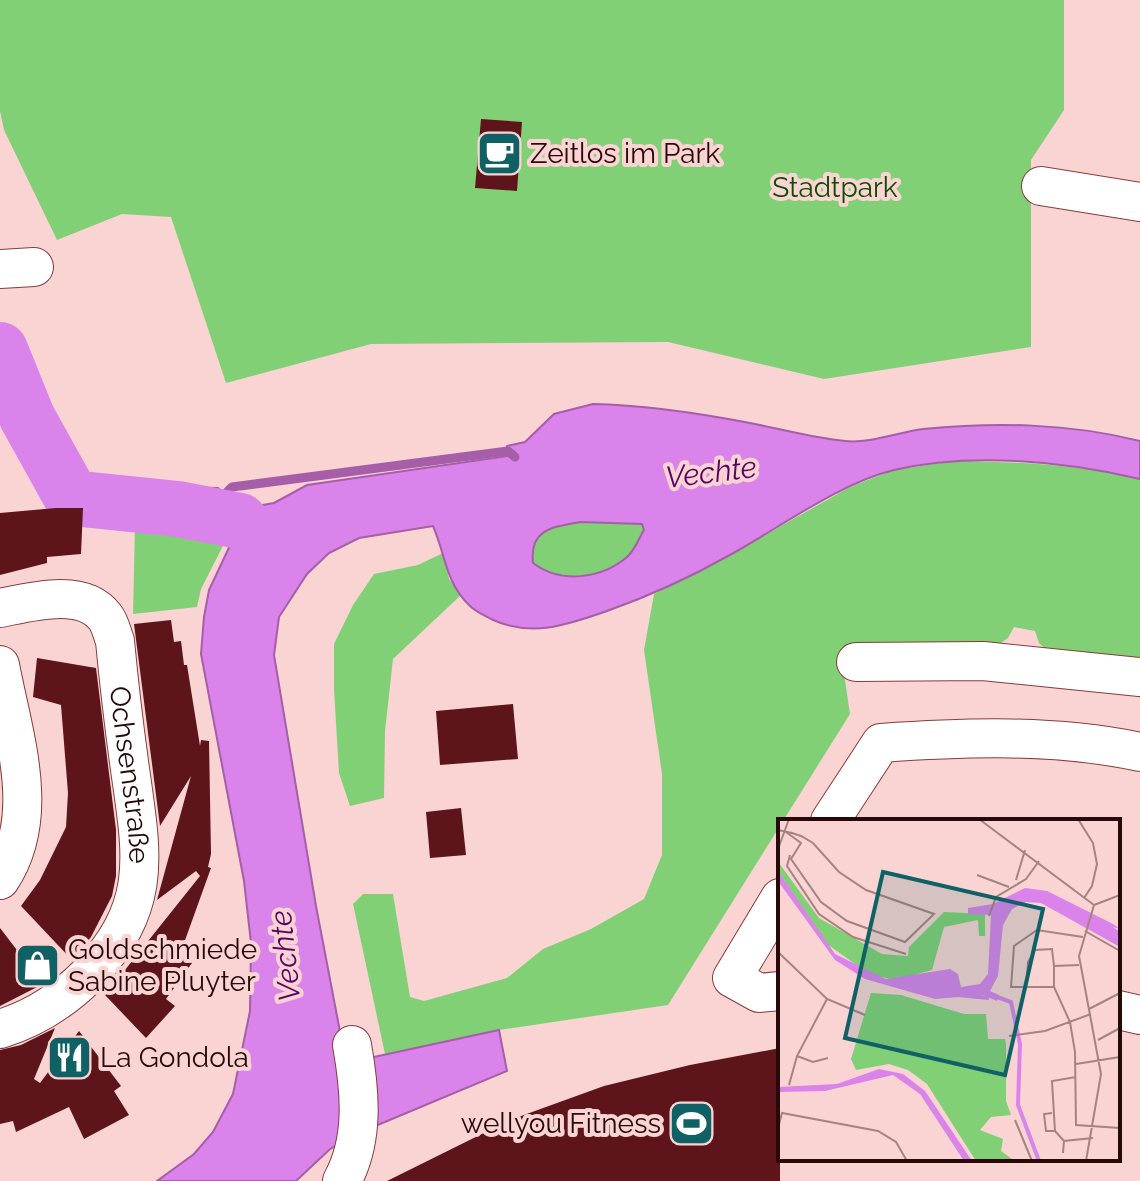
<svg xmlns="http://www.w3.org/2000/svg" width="1140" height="1181" font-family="Raleway,sans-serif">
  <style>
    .green { fill: #82d076 }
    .water { fill: #da83ea; stroke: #a55ea7; stroke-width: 2; fill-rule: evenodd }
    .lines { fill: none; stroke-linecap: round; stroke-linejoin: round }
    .stream { stroke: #a55ea7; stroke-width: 9 }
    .river { stroke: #da83ea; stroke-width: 56 }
    .building { fill: #5d141a }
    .minor-casing { stroke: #873b3c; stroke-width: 40 }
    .minor { stroke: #fff; stroke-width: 38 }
    .labels { text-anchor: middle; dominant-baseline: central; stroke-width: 8; stroke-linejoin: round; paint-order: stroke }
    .poi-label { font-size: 28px; fill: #28090a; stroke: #f9d4d2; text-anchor: start }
    .park-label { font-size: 28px; fill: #0d4d02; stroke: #f9d4d2 }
    .street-label { font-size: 28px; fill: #28090a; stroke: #f9d4d2 }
    .water-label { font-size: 30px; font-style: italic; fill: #5a0267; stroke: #f9d4d2 }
    .inset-river { fill: none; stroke: #da83ea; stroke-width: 4 }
    .inset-road { fill: none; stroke: #a58382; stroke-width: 2 }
    .view { fill: #106166; fill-opacity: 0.15; stroke: #106166; stroke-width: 4 }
    .inset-edge { fill: none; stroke: #28090a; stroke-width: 4 }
  </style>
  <rect width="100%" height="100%" fill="#f9d4d2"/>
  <path class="green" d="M 0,0 L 1064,0 L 1064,110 L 1031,160 L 1031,347 L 824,379 L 668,342 L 371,344 L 226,383 L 171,217 L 122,214 L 57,240 L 4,130 L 0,111 Z
    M 956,461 C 1018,462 1079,464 1140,479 L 1140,664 L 1050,653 L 1039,643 L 1035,631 L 1014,627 L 1008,638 L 995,647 L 841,653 L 850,714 L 783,821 L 780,821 L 780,826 L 668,1005 L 499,1030 L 385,1054 L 353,904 L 363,894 L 393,894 L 410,997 L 424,1001 L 507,978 L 543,949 L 591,929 L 644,899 L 662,855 L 662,774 L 644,650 L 654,594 L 726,557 L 850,487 L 893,470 Z
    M 580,522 L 643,524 L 644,529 C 639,538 635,550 627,557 C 601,579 560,584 533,563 C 529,529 553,527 580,522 Z
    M 135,524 L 228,536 L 201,589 L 197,607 L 133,614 Z
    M 445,552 L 449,579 L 461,595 L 393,659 L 385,731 L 384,798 L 350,806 L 339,773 L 334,689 L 334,644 L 353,605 L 374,574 L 418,565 Z"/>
  <path class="water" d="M 593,404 C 646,405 698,413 750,423 C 781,429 813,438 845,441 C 870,444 898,432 923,429 C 997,422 1068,423 1140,441 L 1140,479 C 1065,461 970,452 894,470 C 839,483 778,529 728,556 C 689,578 649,596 607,611 C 567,625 531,638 491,619 C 484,615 476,612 470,606 C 445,582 446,556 433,526 L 359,538 L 329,553 L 307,574 L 279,617 L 274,655 L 316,906 L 346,1063 L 499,1030 L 507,1071 L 349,1137 L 329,1150 L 296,1181 L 157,1181 L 194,1154 L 213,1132 L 233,1094 L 250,1011 L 251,943 L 244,881 L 201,654 L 204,617 L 209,590 L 234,537 L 162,529 L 169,487 L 218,488 L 231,501 L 246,508 L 274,503 L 307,485 L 508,456 L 507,446 L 525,442 L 554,414 ZM 580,522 L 642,524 L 644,530 C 639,538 635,550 627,557 C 601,579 561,584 533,563 C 529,529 553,527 580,522 Z"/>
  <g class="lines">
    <path class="stream" d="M 217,502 L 232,487 L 508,451 L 515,457"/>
    <path class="river" d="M 0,350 L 27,417 L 72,498 L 178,509 L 240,521"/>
  </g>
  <path class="building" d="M 481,119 L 522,122 L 517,191 L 475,188 Z
    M 56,508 L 83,508 L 81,554 L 47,557 L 47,563 L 0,575 L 0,513 Z
    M 171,620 L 174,642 L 181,641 L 184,665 L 187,665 L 200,746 L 201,740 L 209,741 L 211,854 L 208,867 L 211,868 L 179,957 L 192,963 L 166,999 L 175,1006 L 146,1038 L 105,995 L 200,876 L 196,871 L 157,900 L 191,776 L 160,826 L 134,624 Z
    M 37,658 L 96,668 L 116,830 L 116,876 L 112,896 L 91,937 L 72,960 L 21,906 L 40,880 L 66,827 L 68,793 L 61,705 L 33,697 Z
    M 513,704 L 518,759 L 440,765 L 436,711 Z
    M 461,808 L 466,855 L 430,858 L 426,812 Z
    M 0,928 L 43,984 L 0,1006 Z
    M 55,1028 L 34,1079 L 40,1083 L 79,1031 L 121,1086 L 114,1091 L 129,1115 L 84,1139 L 69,1107 L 16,1132 L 13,1121 L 0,1124 L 0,1050 L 21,1045 Z
    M 780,1048 L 780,1181 L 387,1181 L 510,1120 L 604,1086 L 690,1065 Z"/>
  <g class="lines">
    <defs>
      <g id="minor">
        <path d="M 1041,186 L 1140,202"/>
        <path d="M 0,269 L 34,267"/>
        <path id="s1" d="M 0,608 C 30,602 83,587 105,617 C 110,623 112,633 115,641 C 119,684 124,726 130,769 C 142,855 154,906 88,975 C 64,999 33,1019 0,1029"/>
        <path d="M 856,662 L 983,661 L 1140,677"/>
        <path d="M 0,665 C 13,735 43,816 0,880"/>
        <path d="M 830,821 L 881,743 C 967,737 1056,734 1140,752"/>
        <path d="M 780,898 L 732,978 L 759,993 L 780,991"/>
        <path d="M 1118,1010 L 1140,1015"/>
        <path d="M 342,1181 C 365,1139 360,1090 352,1045"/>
      </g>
    </defs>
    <use href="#minor" class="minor-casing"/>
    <use href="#minor" class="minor"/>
  </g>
  <defs>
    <symbol id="cafe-square" viewBox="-11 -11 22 22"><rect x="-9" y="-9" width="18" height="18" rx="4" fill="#106166" stroke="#f9d4d2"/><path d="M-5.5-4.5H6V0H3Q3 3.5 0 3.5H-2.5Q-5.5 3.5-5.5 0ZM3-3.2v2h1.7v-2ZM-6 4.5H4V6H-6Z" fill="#fff"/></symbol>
    <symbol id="shop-square" viewBox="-11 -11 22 22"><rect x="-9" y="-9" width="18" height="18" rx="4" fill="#106166" stroke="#f9d4d2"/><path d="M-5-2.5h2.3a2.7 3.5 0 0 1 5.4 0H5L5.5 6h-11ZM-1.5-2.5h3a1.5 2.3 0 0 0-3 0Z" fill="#fff"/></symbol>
    <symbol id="restaurant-square" viewBox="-11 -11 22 22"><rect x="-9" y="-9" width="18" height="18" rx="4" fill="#106166" stroke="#f9d4d2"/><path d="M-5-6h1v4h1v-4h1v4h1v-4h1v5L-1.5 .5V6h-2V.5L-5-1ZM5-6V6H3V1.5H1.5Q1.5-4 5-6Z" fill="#fff"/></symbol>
    <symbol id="stadium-square" viewBox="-11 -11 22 22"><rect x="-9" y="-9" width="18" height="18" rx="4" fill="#106166" stroke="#f9d4d2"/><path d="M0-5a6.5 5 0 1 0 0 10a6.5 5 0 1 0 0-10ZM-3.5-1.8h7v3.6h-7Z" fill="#fff"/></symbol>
  </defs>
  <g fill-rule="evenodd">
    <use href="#cafe-square" x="474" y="128" width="51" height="51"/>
    <use href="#shop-square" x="12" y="940" width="51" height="51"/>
    <use href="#restaurant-square" x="44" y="1032" width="51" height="51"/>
    <use href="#stadium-square" x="666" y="1098" width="51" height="51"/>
  </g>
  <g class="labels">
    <g class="poi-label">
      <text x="530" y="153">Zeitlos im Park</text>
      <text x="68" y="949">Goldschmiede<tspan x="68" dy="32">Sabine Pluyter</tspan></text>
      <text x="100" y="1057">La Gondola</text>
      <text x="661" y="1123" text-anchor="end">wellyou Fitness</text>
    </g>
    <g class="park-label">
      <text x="835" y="187">Stadtpark</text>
    </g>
    <g class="street-label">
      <text stroke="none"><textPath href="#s1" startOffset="272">Ochsenstraße</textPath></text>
    </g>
    <g class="water-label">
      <text transform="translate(711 472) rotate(-7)">Vechte</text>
      <text transform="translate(285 956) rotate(-96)">Vechte</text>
    </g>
  </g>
  <g transform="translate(778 819)">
    <rect width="342" height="342" fill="#f9d4d2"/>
    <path d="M 1,44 L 41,99 L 104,135 L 130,137 L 131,128 L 166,93 L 207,95 L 207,117 L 201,117 L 200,101 L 166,108 L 154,151 L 117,161 L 91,155 L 49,125 L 0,52 ZM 93,174 L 123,176 L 186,195 L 208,195 L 210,220 L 227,220 L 228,225 L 228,282 L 233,296 L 213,298 L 202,311 L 225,320 L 223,332 L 237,342 L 198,342 L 149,265 L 130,251 L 111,245 L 78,251 L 73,240 Z" fill="#82d076"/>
    <path d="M 0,52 L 57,135 L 108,160 L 172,150 L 180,155 L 183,168 L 202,165 L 210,155 L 213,96 L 190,95 L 190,89 L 215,85 L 247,69 L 269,72 L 335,105 L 342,110 L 335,108 L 342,113 L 342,128 L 263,84 L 248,83 L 234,90 L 225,106 L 220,157 L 212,172 L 221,176 L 219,182 L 205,176 L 157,180 L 87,160 L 57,141 L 0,62 ZM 101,250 L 125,255 L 147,272 L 194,342 L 186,342 L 142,275 L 115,256 L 47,272 L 0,273 L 0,268 L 59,265 Z" fill="#da83ea"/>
    <path class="inset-river" d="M 170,175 L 211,179M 211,175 L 233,183 L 242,225 L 240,286 L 261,342"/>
    <path class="inset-road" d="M 201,0 L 316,86M 300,0 L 315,24 L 319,45 L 314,67 L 306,79M 0,11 L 14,14 L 23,17 L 35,24 L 61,53 L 88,71 L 156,95 L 127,123 L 69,102 L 43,83 L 13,40 L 23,24 L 8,13M 0,30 L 11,0M 12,36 L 9,47 L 41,95 L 75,118 L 128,135M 199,56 L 231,68M 238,61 L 247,31M 316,86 L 342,76M 211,97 L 218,78 L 248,60 L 261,42M 307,112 L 342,132M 0,133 L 49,180 L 87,196M 301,146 L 276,147 L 276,168 L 292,203 L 297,233 L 298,306 L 342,309M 276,168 L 233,168 L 236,127 L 259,111 L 305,118M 248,170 L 250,143 L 257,131 L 274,130 L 276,147M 311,190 L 342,174M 231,217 L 267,212 L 313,195M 320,221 L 342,209M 19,237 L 35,243 L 50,239M 298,245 L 342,238M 11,266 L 19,237 L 49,180M 274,294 L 266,295 L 268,312 L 276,312M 237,301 L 254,342M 0,309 L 4,294 L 100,312 L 118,323 L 129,342M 286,322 L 277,312 L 274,262 L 298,258M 285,334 L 286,322 L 315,319M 308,342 L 323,255 L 301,137 L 316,86"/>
    <path class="view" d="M 105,53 L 265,90 L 227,256 L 67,219 Z"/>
    <rect width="342" height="342" class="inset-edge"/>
  </g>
</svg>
